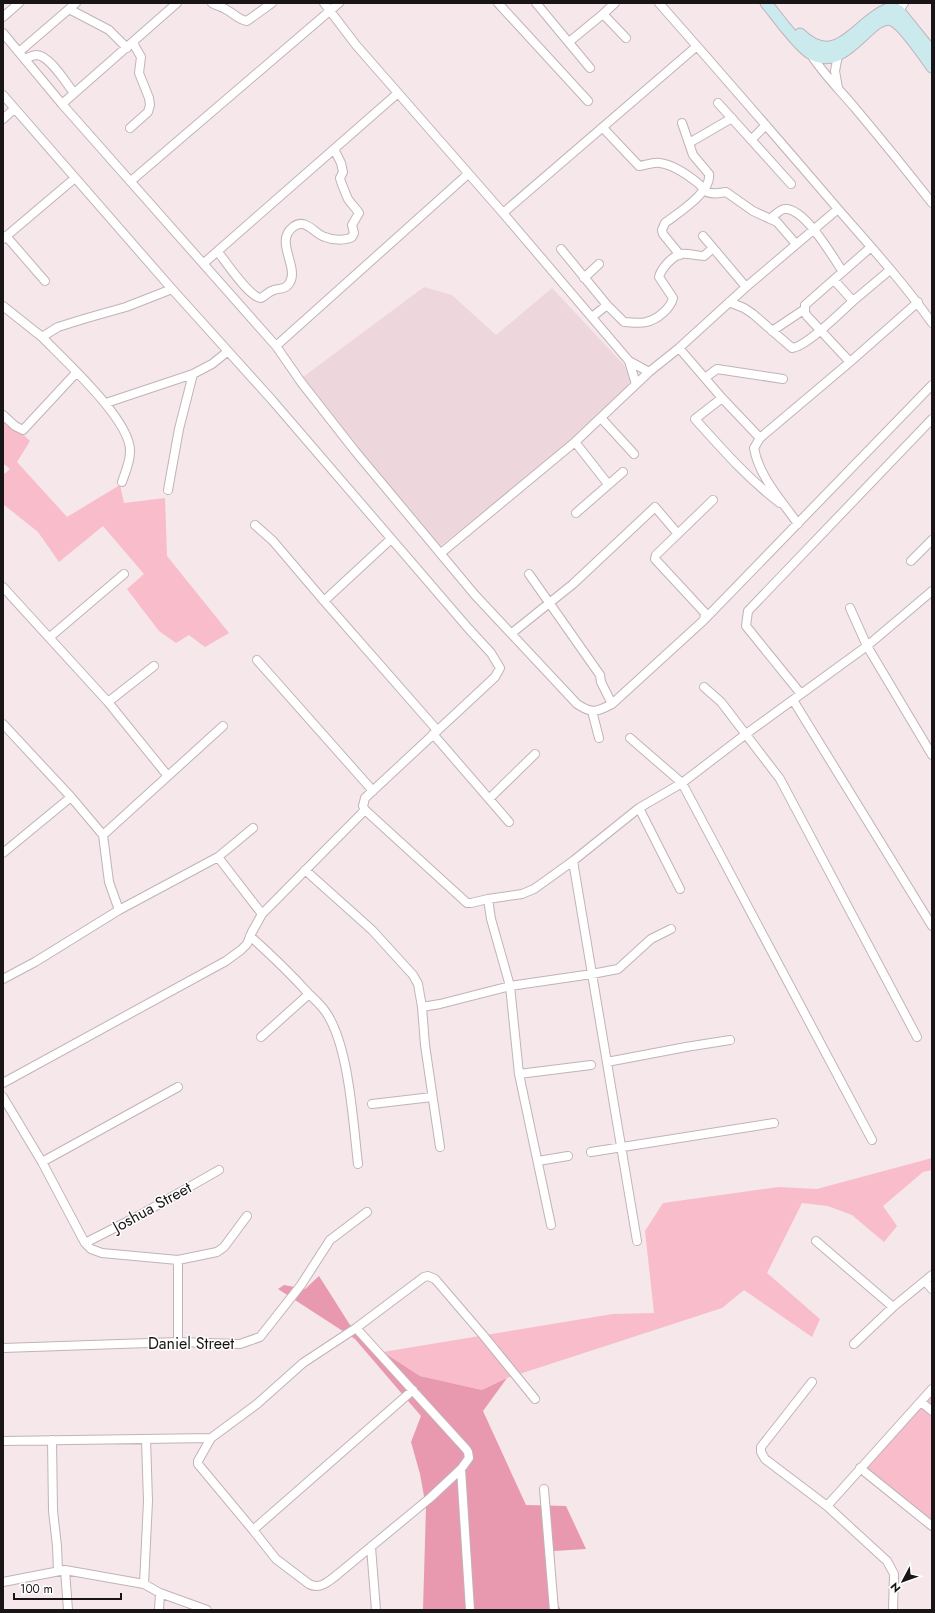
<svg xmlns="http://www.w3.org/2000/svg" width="935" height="1613" font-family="Jost,sans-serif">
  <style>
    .built { fill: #eed7dc }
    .green { fill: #f8bccb }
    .forest { fill: #e899af }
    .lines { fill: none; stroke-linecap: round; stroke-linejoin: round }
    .street-casing { stroke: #c1b3b7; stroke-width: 10 }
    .secondary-casing { stroke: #c1b3b7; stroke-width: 13 }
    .street { stroke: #fff; stroke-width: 8 }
    .secondary { stroke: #cbeaee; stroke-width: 11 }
    .labels { text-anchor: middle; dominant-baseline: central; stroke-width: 3; stroke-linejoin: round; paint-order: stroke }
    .street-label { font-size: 16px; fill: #191415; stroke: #fff }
  </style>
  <rect width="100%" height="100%" fill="#f5e7ea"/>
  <path class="built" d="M 424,287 L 452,295 L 496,335 L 552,288 L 626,367 L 630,381 L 622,394 L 532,474 L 439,547 L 428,542 L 343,444 L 295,383 Z"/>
  <path class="green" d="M 3,418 L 6,418 L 30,441 L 17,462 L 67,517 L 120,485 L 124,503 L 165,498 L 167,556 L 229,633 L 205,647 L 189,635 L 176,643 L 159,631 L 127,589 L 144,574 L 103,526 L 59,562 L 38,532 L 3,504 L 3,475 L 10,469 L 3,463 Z
    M 932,1158 L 932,1170 L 923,1172 L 883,1206 L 897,1226 L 884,1242 L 852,1215 L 828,1206 L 802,1203 L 767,1273 L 820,1319 L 812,1337 L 744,1290 L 722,1308 L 507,1378 L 482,1390 L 420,1376 L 383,1352 L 613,1314 L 654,1313 L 645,1231 L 663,1203 L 779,1187 L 817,1189 Z
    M 932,1389 L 932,1525 L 859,1470 Z"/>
  <path class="forest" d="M 319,1276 L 350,1325 L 383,1352 L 420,1376 L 482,1390 L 507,1378 L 483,1411 L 526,1505 L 566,1506 L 586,1549 L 554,1551 L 556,1602 L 561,1610 L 423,1610 L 426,1507 L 420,1474 L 411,1442 L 421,1416 L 355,1339 L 278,1289 L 284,1285 L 305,1289 Z"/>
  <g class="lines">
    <defs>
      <path id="street" d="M 212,3 C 217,6 223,7 227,10 C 234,14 239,20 247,21 L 272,3
        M 324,3 L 356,45 L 503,213 L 629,361 L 636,384
        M 498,3 L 588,101
        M 536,3 L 590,68
        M 615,3 L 603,14 L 626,38
        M 659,3 C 719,71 779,140 838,209 C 870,246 904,283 932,323
        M 69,9 L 109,30 L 127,48
        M 896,15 L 904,3
        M 3,17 L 19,3
        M 3,33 L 62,104 L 276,346 L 301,382 L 355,451 L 475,595 L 577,704 C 592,714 597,712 612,704 L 704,620 L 705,613 L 655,559 L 656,555 L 713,500
        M 569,42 L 603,14
        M 19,52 L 76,3
        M 810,53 C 823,74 839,89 855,108 C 881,139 907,171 932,203
        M 25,59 C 29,57 32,55 37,55 C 50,56 66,83 74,93
        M 838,88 L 835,71 L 838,55
        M 3,95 L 172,289 L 272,400 L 468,628 L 491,653 L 500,668 L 495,677 L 365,798 L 363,806 L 365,810 L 262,914 L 252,932 L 247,944 L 241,950 L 226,961 L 3,1083
        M 718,103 L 791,184
        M 62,104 L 177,3
        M 3,119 L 14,109
        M 130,128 L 148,112 L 150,105 L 149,98 L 139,73 L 141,57 L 133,43
        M 603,128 L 639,166 C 646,165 653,162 660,163 C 674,165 688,175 699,184 C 701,186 703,189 705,191 C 711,195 720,193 726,192 L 753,211 L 777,222 L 796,244
        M 751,140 L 766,125
        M 689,143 L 732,118
        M 131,181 L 339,3
        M 503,213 L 697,46
        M 770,219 C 774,216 780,209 785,209 C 805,208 832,256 843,272
        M 6,236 L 45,281
        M 703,236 L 746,287
        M 3,239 L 75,178
        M 561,249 L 607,305 L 624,322 C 631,322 640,324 646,322 C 657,320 671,308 673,298 L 659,277 C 661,269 672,256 681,254 C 688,253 697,256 704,256 L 713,248
        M 218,252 C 226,262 249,297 261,298 C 265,296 269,291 274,290 C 279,288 284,290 288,285 C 302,269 273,242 293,227 C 306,217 314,234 325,237 C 332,240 345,241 352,237 L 354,233 L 352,225 L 359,213 C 356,208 351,204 348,199 C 347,197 340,180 340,178 L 343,172 L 341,163 L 334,149
        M 680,255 L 663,234 L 662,230 L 665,223 C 678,213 712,192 709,174 L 693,155 L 682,123
        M 204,263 L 398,93
        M 584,278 L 599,264
        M 834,280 L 853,301 L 890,270
        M 729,302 L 744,308 L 753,314 L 792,348 C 806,347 841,312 853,301
        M 3,306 L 42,337 L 58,327 L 87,318 L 126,307 L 172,289
        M 592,317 L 607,305
        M 772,331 L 805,309
        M 42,337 C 64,360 132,421 130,452 C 130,462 125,473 122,482
        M 276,346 L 468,174
        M 679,348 L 722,398 L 760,438 L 754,448 C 759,477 782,501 798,524
        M 629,361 L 649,372
        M 850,362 L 807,316 L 805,312 L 805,305 L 871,247
        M 705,378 L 717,369 L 783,379
        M 722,398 L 695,419 C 722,449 748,479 780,503
        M 106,403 L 193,374 L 212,364 L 227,352
        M 3,415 L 15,426 L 23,430 L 76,373
        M 601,418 L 634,454
        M 760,438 L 850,362 L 918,302
        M 575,442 L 608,484
        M 168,490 L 179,429 L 193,374
        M 576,513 L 623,472
        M 255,525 L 273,541 L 324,601 L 437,730
        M 441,553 L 575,442 L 649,372 L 679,348 L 746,287 L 838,209
        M 911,561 L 932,540
        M 529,574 L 600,675 L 601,682 L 612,704
        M 3,587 L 108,702 L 167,775
        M 324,601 L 391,539
        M 850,608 L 867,646 L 932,755
        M 704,620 L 932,385
        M 512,633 L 573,584 L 654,508 L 655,507 L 678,534
        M 50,637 L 124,574
        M 257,660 L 373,791
        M 704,687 L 721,702 L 780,779 L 917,1037
        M 801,694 L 746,626 L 748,611 L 932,419
        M 793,700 L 932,926
        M 108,702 L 154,666
        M 592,711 L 599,738
        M 3,724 L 71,797 L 103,835 L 109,882 L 119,910
        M 433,734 L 509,822
        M 630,738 L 682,783 L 872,1140
        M 489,799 L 535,754
        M 639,808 L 680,889
        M 365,810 L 467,903 L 471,903 L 488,899 L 491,919 L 510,986 L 519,1074 L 551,1225
        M 103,835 L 223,726
        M 3,853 L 71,797
        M 218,857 L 262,914
        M 573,861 L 637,1241
        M 305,870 L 372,930 L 413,975 L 418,984 L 422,1007 L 440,1004 L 510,986 L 592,974 L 618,969 L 651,939 L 671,929
        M 488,899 L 522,894 L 534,889 L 573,861 L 639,808 L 682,783 L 746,734 L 867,646 L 932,591
        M 250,936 C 270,954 290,973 308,993 C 314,999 320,1004 325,1011 C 349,1044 353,1122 358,1164
        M 3,979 L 35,962 L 119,910 L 218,857 L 253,828
        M 422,1007 L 425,1045 L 440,1147
        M 261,1037 L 309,994
        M 607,1062 L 686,1047 L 730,1040
        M 519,1074 L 591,1065
        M 3,1097 L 42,1162 L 85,1243 L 91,1249 L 102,1253 L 178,1260
        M 372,1104 L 432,1097
        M 591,1152 L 774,1123
        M 538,1161 L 568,1156
        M 42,1162 L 178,1087
        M 816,1241 L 893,1307
        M 85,1243 L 140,1215 L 219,1170
        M 925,1281 L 932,1289
        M 178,1342 L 178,1260 L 217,1252 L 224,1247 L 247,1216
        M 854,1344 L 893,1307 L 932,1275
        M 3,1348 L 178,1342 L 240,1344 L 260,1337 L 301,1285 L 330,1240 L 367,1212
        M 812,1382 L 761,1447 L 761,1452 L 765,1459 L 827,1506 L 887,1561 L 894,1574 L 893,1610
        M 413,1390 L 253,1530 L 198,1464 L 198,1461 L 211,1438 L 257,1404 L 303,1363 L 356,1328 L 424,1277 L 428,1276 L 435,1279 L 483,1335 L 535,1399
        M 921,1402 L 932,1411
        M 52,1440 L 53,1511 L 57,1546 L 58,1570
        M 3,1441 L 211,1438
        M 860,1468 L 932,1526
        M 461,1469 L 470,1610
        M 544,1489 L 554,1610
        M 827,1506 L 932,1389
        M 253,1530 L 276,1559 L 309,1584 C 320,1590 329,1581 338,1574 L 430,1498 L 461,1469 L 469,1458 L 468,1452 L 466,1449 L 356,1328
        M 371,1547 L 376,1610
        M 65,1570 L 68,1610
        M 3,1582 L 65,1570 L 144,1584 L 160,1593 L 207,1610
        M 144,1584 L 148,1501 L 146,1439
        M 159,1610 L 160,1593"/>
      <path id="secondary" d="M 766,3 C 776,15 798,46 810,53 C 846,75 870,12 892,20 C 902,24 925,57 932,67
        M 800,34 C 838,71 856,20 891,8 L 899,11 L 932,52"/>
    </defs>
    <use href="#street" class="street-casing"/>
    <use href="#secondary" class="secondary-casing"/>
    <use href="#street" class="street"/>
    <use href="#secondary" class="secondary"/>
  </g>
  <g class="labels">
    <g class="street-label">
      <text transform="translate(152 1207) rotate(-29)">Joshua Street</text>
      <text x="191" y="1343">Daniel Street</text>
    </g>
  </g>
  <rect width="935" height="1613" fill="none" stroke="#191415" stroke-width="8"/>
  <g transform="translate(903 1581) rotate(229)" stroke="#ffffff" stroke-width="3" paint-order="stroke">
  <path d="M0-3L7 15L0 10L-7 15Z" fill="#191415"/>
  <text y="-6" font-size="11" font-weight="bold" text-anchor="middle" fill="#191415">N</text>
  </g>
  <path d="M14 1593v6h107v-6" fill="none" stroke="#191415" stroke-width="2"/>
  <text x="20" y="1593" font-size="12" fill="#191415" stroke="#ffffff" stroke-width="3" paint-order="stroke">100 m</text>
</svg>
